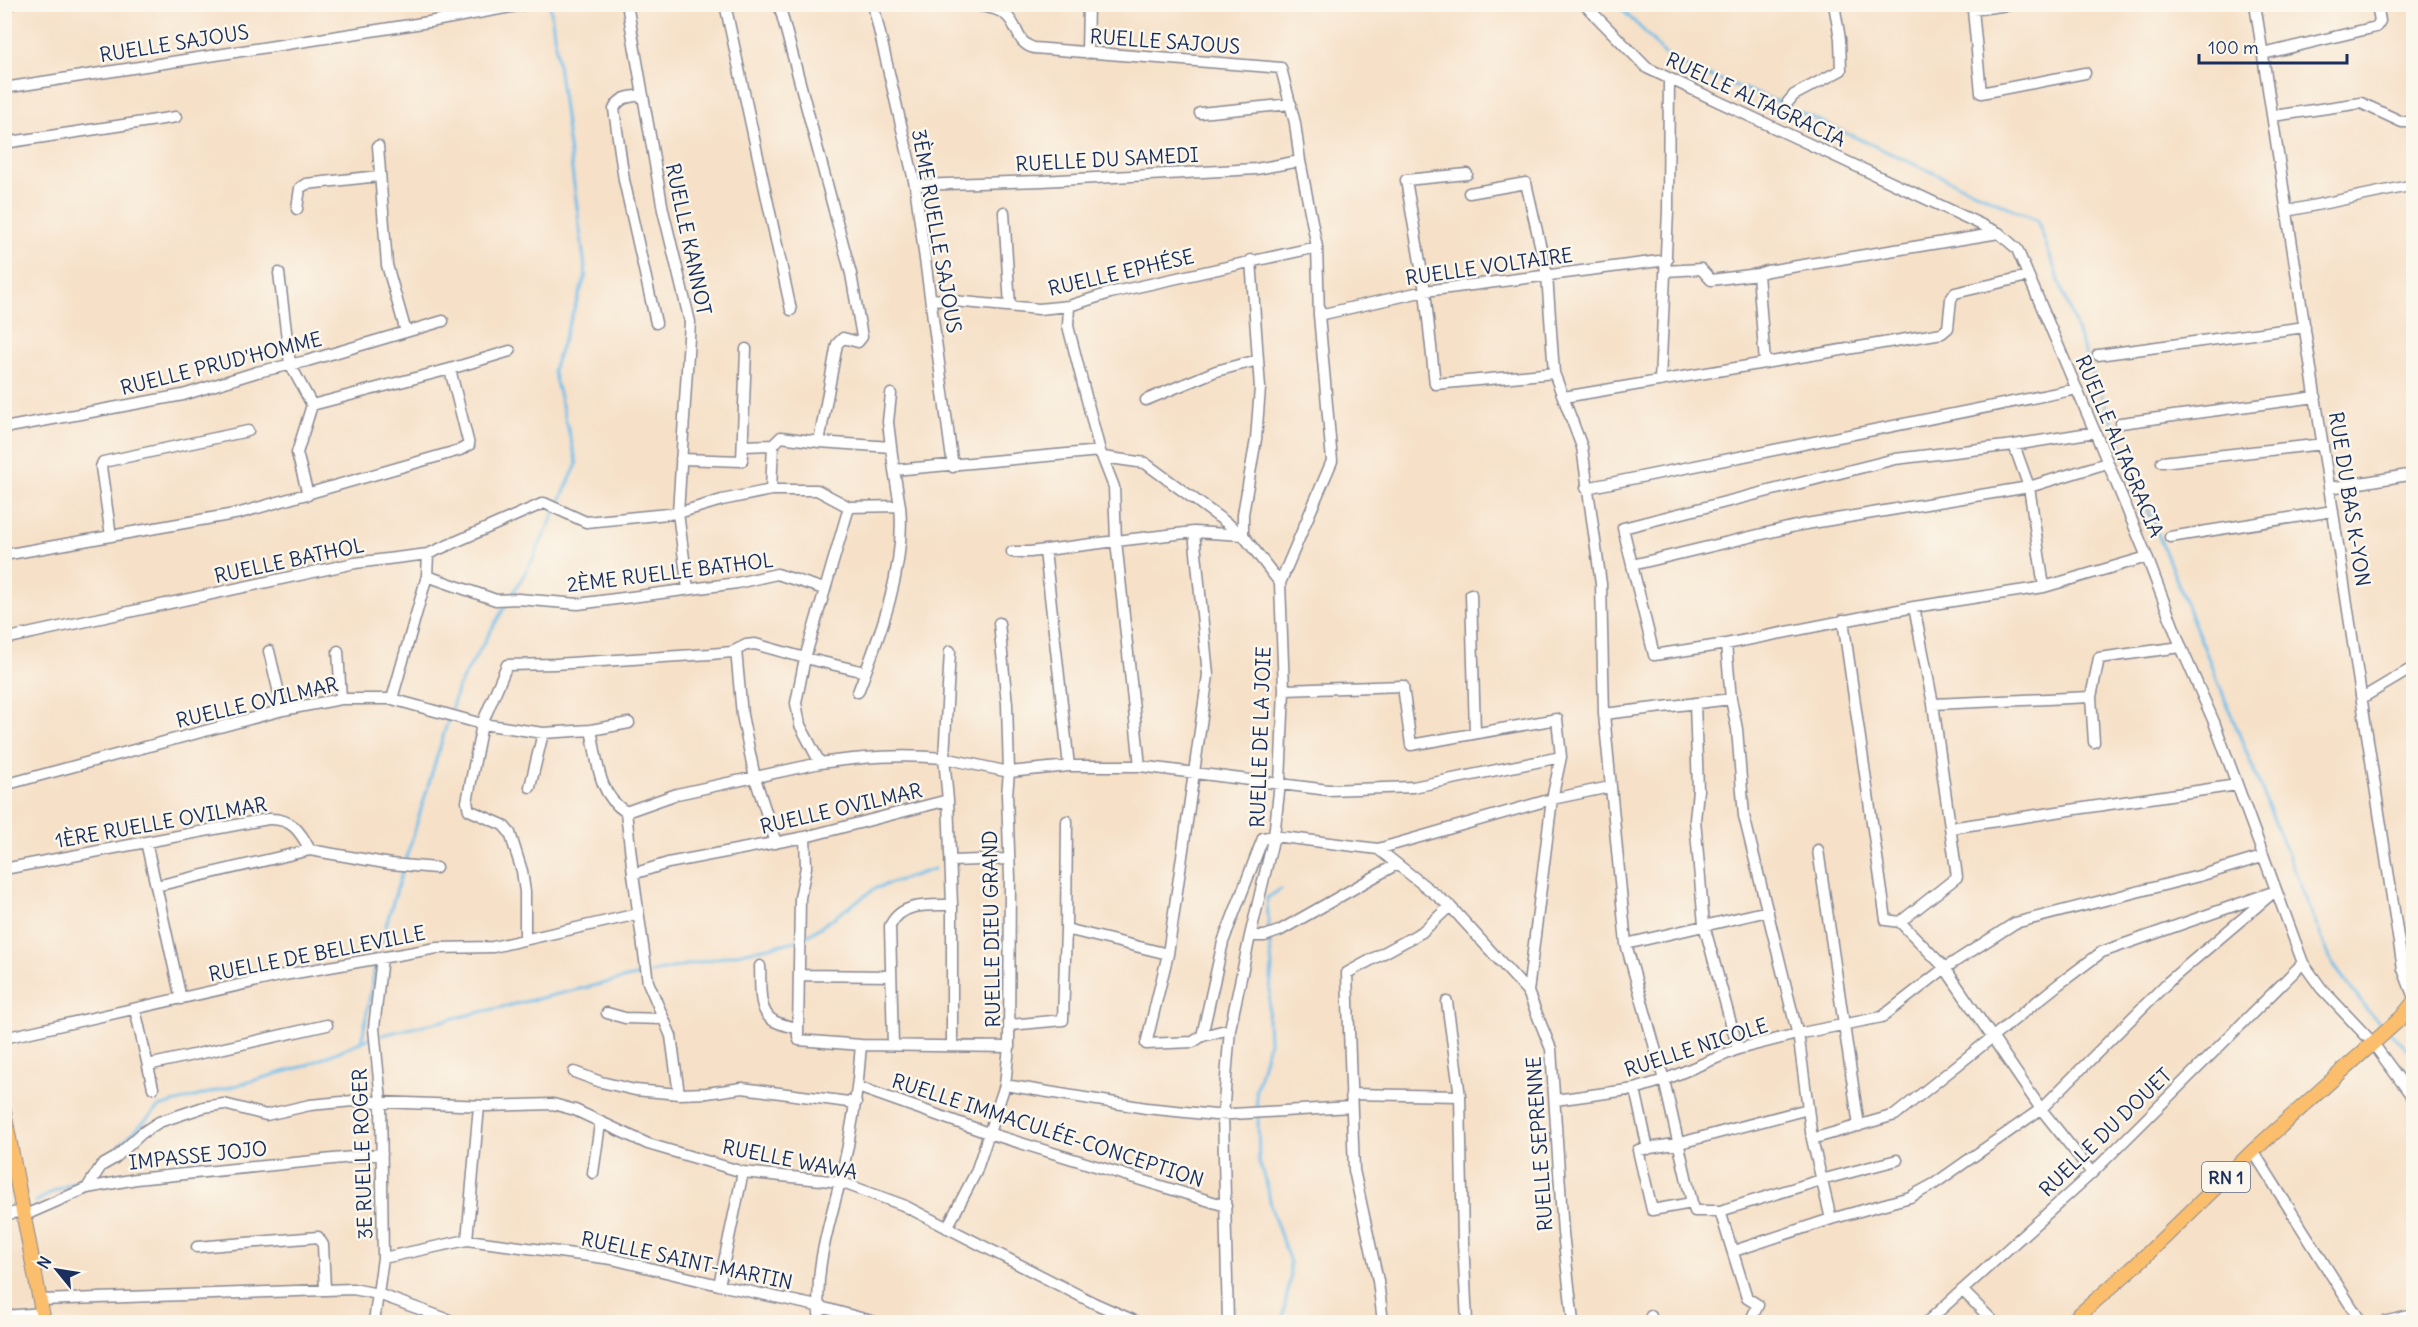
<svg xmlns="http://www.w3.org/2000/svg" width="2418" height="1327" font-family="Delius,sans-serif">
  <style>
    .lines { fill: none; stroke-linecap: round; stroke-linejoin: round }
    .stream { stroke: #6fbde9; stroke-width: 3 }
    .minor-casing { stroke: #888892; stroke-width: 13 }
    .major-casing { stroke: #888892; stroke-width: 16 }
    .minor { stroke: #fff; stroke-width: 10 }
    .major { stroke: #fabe6d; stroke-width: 14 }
    .labels { text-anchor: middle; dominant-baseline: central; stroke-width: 5; stroke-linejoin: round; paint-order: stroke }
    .shield { fill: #fbf7ec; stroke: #5e6b89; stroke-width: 1.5 }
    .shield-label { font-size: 18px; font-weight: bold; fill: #1b2f5e }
    .street-label { font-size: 20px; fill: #1b2f5e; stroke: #fbf7ec }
  </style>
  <rect width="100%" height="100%" fill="#fbf7ec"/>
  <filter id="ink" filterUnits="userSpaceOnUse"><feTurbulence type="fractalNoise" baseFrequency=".0167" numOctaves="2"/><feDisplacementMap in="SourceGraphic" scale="12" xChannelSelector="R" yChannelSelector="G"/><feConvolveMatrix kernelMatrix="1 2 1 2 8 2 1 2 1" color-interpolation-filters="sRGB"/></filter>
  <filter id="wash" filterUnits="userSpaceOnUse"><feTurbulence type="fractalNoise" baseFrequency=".008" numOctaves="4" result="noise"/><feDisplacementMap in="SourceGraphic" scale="24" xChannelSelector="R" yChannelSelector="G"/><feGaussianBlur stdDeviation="1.35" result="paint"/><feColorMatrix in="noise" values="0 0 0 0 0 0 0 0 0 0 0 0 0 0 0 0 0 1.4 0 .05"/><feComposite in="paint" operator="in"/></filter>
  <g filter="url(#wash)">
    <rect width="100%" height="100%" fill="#f6e0c7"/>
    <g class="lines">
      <path class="stream" d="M 1616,4 L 1644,31 L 1671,61 L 1778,102 L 2037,220 L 2091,369 L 2332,963 L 2367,1010 L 2384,1027
        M 511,597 L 533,559 L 577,464 L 553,370 L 586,275 L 550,4
        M 1269,931 L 1267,898 L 1281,889
        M 802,940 L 876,888 L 934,869
        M 377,955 L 458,687 L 507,603
        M 650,973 L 796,941
        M 2391,1033 L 2414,1056
        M 382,1035 L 644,974
        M 362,1040 L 376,962
        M 1257,1108 L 1256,1090 L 1269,1042 L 1268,1019 L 1272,966 L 1269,937
        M 1258,1115 L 1259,1162 L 1267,1186 L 1273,1214 L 1290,1262 L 1290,1278 L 1282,1322
        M 110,1155 L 159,1107 L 305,1066 L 370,1038
        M 36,1202 L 54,1191 L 88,1177"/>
    </g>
  </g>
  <g filter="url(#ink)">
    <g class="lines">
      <defs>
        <path id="minor" d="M 627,4 L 663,210 L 690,322 L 678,513 L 688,589
          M 725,4 L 791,310
          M 779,4 L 851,274 L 862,337 L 858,342 L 843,338 L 837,344 L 819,442 L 891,447 L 894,470
          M 873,4 L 915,185 L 953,467
          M 970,4 C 982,7 998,7 1007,16 C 1019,27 1016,43 1034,48 L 1281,68 L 1295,123 L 1300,161 L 1317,247 L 1319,315 L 1332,461 L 1280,583 L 1284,690 L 1280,783 L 1274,836 L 1250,936 L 1230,1029 L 1223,1115 L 1228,1322
          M 1584,4 L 1647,68 L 1999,233 L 2017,249 L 2095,432 L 2147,557 L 2181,647 L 2214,722 L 2303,963 L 2321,988 L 2372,1042 L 2414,1099
          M 2014,4 L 1973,10 L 1981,93 L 2085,73
          M 2255,4 L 2403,969 L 2414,998
          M 4,5 L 11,4
          M 1087,53 L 1088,4
          M 2263,54 L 2376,27 L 2380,21 L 2377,4
          M 4,88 L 429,22 L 527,4
          M 643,95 C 630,97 620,96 614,109 L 624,180 L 656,323
          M 1788,102 L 1794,95 L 1841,70 L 1840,39 L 1834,4
          M 1200,113 L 1291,104
          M 2273,116 L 2361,103 L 2402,122 L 2414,122
          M 4,143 L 176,117
          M 378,146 L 387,265 L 406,332
          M 1467,174 L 1406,180 L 1425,291 L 1435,384 L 1554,373 L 1582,447 L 1601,584 L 1604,714 L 1626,944 L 1664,1080 L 1692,1203
          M 915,185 L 1042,181 L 1256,169 L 1300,161
          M 1469,193 L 1526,183 L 1547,275 L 1554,373
          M 297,209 L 300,188 L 306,184 L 379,176
          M 2287,211 L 2414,185
          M 1004,212 L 1010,306
          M 1251,260 L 1260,388 L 1256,439 L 1243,514 L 1243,535 L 1280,583
          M 1665,271 L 1701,269 L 1711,280 L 1758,274
          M 279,273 L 290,364 L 312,405 L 450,369 L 510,351
          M 932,299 L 1039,309 L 1069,306 L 1110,293 L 1317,247
          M 1069,306 L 1068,326 L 1100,451 L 1114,487 L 1116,541 L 1194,532 L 1243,535
          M 1319,315 L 1425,291 L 1667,260
          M 2098,355 L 2305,327
          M 1765,363 L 1758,274 L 1767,271 L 1999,233
          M 1660,381 L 1668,211 L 1669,79
          M 1564,397 L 1942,333 L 1948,328 L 1951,299 L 1955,293 L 2028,276
          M 1146,400 L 1216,371 L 1258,360
          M 2121,423 L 2316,397
          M 4,428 L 183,395 L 257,372 L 307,361 L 443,321
          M 2095,432 L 2014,445 L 1895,459 L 1623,528 L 1654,655 L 1726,644 L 1914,607 L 2044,587 L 2147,557
          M 2014,445 L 2029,487 L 2044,587
          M 744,446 L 773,445 L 781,437 L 819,442
          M 891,447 L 888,422 L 891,394
          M 1103,457 L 1145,463 L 1243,535
          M 681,459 L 742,461 L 746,349
          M 2162,462 L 2323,444
          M 1586,488 L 2077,389
          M 2330,488 L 2414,474
          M 771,490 L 773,445
          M 308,495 L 297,453 L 312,405
          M 849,507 L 805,658 L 796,703 L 800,725 L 820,763 C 863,757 900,754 944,758 L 950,651
          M 1194,532 L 1208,675 L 1168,954 L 1146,1044 L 1193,1042 L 1202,1036 L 1230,1029
          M 111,536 L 101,467 L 103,462 L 248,431
          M 2170,537 L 2333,511
          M 1045,551 L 1069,766
          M 1012,552 L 1030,552 L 1116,541 L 1140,766
          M 4,555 L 240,513 L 460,450 L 469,445 L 450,369
          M 1632,565 L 1800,525 L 2029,487 L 2107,463
          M 427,576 L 496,600 L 518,599 L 578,604 L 737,583 L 777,574 L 824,589
          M 1471,594 L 1475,732
          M 1843,620 L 1886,920 L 1900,922 L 1945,968 L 2041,1109 L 2092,1173
          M 4,639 L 355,563 L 428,554 L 544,503 L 586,522 L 678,513 L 722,500 L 771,490 L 817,490 L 849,507 L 900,506 L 894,470 L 1100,451
          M 1726,644 L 1731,699 L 1737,729 L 1744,816 L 1799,1040 L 1812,1139 L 1831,1219
          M 736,650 L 742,715 L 755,778 L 776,843
          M 269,651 L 283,710
          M 338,651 L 341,699
          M 1284,690 L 1403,686 L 1411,745 L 1557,719 L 1561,757 L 1552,799 L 1528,992
          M 858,692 C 880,635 906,568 900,506
          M 2362,698 L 2414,667
          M 392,699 L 427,576 L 428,554
          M 1695,703 L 1698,790 L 1695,820 L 1704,925 L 1738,1049
          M 1933,704 L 2091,697
          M 1604,714 L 1731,699
          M 591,730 L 629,723
          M 2094,742 L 2091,697 L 2099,658 L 2181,647
          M 4,785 L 283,710 L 341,699 L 392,699 L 482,724 L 543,733 L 591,730 C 598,761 597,794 626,812 L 633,874 L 668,863 L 805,837 L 948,800 L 944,758 L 1009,772 L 1069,766 L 1140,766 L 1328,790 L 1413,787 L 1561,757
          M 530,787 L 543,733
          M 948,800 L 952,905 L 952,1046
          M 626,812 L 677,794 L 820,763
          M 1950,828 L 2237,785
          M 805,837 L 806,867 L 800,898 L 798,1036 L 799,1040 L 861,1045 L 1009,1047
          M 146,842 L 156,886
          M 1378,849 L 1552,799 L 1610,787
          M 1818,850 L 1859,1126
          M 951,861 L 1009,859
          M 4,869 L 268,819 C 292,818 300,831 310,850
          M 633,874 L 648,982 L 671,1036 L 679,1094
          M 1900,922 L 1957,877 L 1933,704 L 1914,607
          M 1066,929 L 1067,821
          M 1250,936 L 1265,936 L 1279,931 L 1397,864
          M 525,939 L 525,892 L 522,871 L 510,833 L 503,825 L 469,810 L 467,802 L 482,724 L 507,665 L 555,664 L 710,654 L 732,652 L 746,645 L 755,644 L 805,658 L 865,672
          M 1626,944 L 1768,911
          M 760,966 C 761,983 757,1012 774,1021 C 781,1025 791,1026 798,1029
          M 799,975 L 891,976
          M 181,999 L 156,886 L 310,850 L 391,864 L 436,868
          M 1447,1002 L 1460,1096 L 1463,1241 L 1467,1322
          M 135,1009 L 153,1088
          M 607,1013 L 625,1018 L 664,1019
          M 1010,1025 L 1063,1020 L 1066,929 L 1168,954
          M 1202,1036 L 1223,942 L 1263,838 L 1274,836 L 1378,849 L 1450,906 L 1528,992 L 1551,1049 L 1563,1233 L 1573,1322
          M 4,1038 L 284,975 L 437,948 L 493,947 L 638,914
          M 893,1045 L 890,926 C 901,902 929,905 952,905
          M 148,1065 L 327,1025
          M 574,1072 L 601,1082 L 635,1090 L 679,1094 L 707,1093 L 742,1088 L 856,1103
          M 1005,1085 L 1146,1108 L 1215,1115 L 1351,1107
          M 858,1087 L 988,1133 L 1226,1206
          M 1635,1089 L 1648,1149
          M 1351,1094 L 1460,1096
          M 1555,1100 L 1635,1089 L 1664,1080 L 1738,1049 L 1797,1034 L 1882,1017 L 1945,968 L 2015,923 L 2199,876 L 2262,857
          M 1812,1139 L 1895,1115 L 2059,984 L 2102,952 L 2270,893
          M 2253,1151 L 2361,1322
          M 593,1173 L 600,1124
          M 87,1188 L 101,1166 L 115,1158 L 142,1133 L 159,1122 L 204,1107 L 224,1104 L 266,1115 L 310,1105 L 353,1101 L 487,1106 L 553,1104 L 575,1110 L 648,1144 L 743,1172 L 840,1182 L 903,1205 L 1094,1303 L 1137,1322
          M 1720,1211 L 1821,1180 L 1897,1160
          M 4,1215 L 22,1211
          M 23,1216 L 87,1188 L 136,1179 L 382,1154
          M 947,1228 L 976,1172 L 1005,1085 L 1009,1047 L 1010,878 L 1007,795 L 1009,772 L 1007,704 L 999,623
          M 467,1240 L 479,1106
          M 197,1247 L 318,1237 L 323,1245 L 325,1289
          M 1734,1251 L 1831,1219 L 1910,1197 L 1934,1184 L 2041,1109 L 2168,982 L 2275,891
          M 383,1258 L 467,1240 L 612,1259 L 719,1285 L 817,1306 L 875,1322
          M 719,1285 L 743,1172
          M 1962,1290 L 1994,1322
          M 41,1300 L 353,1289 L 378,1294 L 455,1322
          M 4,1316 L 43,1313
          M 1651,1316 L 1652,1322
          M 374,1322 L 383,1258 L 381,1101 L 374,1028 L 382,957
          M 820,1322 C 813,1274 828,1228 840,1182 C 851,1137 858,1091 861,1045
          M 1383,1322 L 1378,1281 L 1354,1170 L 1347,973 L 1422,932 L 1450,906
          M 1750,1322 L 1758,1305 L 1747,1298 L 1720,1211 L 1695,1211 L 1692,1203 L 1652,1210 L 1638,1150 L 1680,1143 L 1808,1109
          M 1927,1322 L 2092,1173 L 2303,963
          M 2383,1322 L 2414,1315"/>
        <path id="major" d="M 4,1112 L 44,1322
          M 2071,1322 L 2136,1265 L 2253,1151 L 2401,1018 L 2414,1002"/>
      </defs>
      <use href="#minor" class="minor-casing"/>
      <use href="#major" class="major-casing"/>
      <use href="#minor" class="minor"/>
      <use href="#major" class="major"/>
    </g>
  </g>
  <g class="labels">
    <rect class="shield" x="2202" y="1162" width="48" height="30" rx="4.5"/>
    <g class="shield-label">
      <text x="2226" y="1177">RN 1</text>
    </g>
    <g class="street-label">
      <text transform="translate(1165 41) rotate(4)">RUELLE SAJOUS</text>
      <text transform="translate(174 43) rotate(-9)">RUELLE SAJOUS</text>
      <text transform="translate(1756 99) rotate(25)">RUELLE ALTAGRACIA</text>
      <text transform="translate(1107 159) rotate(-3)">RUELLE DU SAMEDI</text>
      <text transform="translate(937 231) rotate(80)">3ÈME RUELLE SAJOUS</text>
      <text transform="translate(689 239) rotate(78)">RUELLE KANNOT</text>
      <text transform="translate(1489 266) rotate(-8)">RUELLE VOLTAIRE</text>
      <text transform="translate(1121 272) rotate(-13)">RUELLE EPHÉSE</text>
      <text transform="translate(221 363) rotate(-14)">RUELLE PRUD'HOMME</text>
      <text transform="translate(2120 446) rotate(67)">RUELLE ALTAGRACIA</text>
      <text transform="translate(2350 499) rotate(81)">RUE DU BAS K-YON</text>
      <text transform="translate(289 560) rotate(-12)">RUELLE BATHOL</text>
      <text transform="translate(670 572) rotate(-7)">2ÈME RUELLE BATHOL</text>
      <text transform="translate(257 702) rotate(-13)">RUELLE OVILMAR</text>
      <text transform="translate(1260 737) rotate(-88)">RUELLE DE LA JOIE</text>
      <text transform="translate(841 808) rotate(-13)">RUELLE OVILMAR</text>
      <text transform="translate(161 822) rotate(-10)">1ÈRE RUELLE OVILMAR</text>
      <text transform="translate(991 929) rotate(-91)">RUELLE DIEU GRAND</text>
      <text transform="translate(317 953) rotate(-11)">RUELLE DE BELLEVILLE</text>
      <text transform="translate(1696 1047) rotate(-18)">RUELLE NICOLE</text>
      <text transform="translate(1048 1130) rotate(18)">RUELLE IMMACULÉE-CONCEPTION</text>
      <text transform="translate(2105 1132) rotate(-44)">RUELLE DU DOUET</text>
      <text transform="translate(1539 1144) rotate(-94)">RUELLE SEPRENNE</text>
      <text transform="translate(362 1154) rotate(-92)">3E RUELLE ROGER</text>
      <text transform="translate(198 1155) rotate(-6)">IMPASSE JOJO</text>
      <text transform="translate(790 1159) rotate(11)">RUELLE WAWA</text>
      <text transform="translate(687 1260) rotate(12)">RUELLE SAINT-MARTIN</text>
    </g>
  </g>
  <rect width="2418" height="1327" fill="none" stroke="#fbf7ec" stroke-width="24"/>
  <g transform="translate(57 1270) rotate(300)" stroke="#fbf7ec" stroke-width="4.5" paint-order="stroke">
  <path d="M0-4.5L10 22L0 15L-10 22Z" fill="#1b2f5e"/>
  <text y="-9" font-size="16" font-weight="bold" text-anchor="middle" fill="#1b2f5e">N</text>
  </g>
  <path d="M2199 54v9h148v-9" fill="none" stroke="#1b2f5e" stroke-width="3"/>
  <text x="2208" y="54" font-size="18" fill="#1b2f5e" stroke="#fbf7ec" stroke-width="4.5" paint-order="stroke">100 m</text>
</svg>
